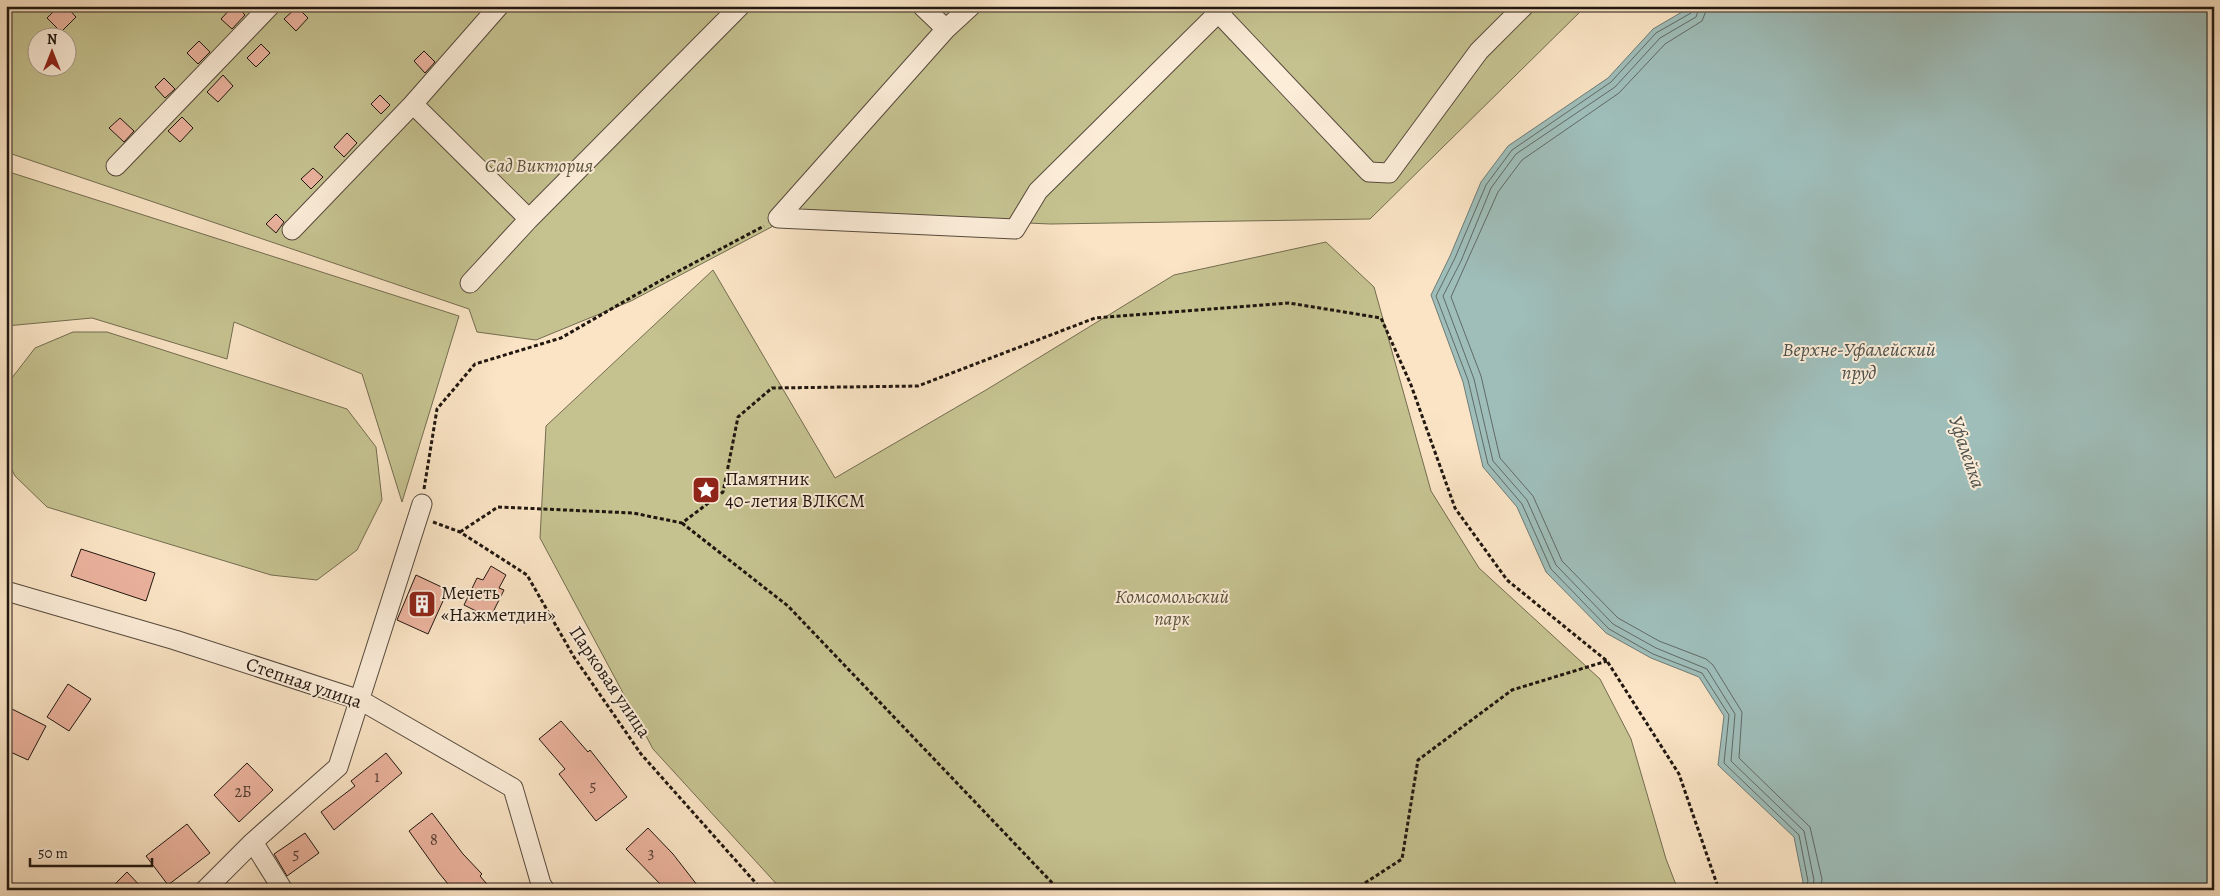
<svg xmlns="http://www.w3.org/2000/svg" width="2220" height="896" font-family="Alegreya,serif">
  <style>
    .green { fill: #c5c290; stroke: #736c50; fill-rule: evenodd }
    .water { fill: #9fbeba; stroke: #6d7b76 }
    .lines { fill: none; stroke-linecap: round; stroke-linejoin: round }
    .shore { stroke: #606a65; stroke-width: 1 }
    .building { fill: #ebb39e; stroke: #211710 }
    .minor-casing { stroke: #574a3d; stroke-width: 21 }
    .path { stroke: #211710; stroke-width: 3; stroke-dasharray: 4 2.5; stroke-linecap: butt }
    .minor { stroke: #fcedd9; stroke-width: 19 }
    .labels { text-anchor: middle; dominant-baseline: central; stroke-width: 4; stroke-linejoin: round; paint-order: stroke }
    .number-label { font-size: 16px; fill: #543e34 }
    .park-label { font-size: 19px; font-style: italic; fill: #5a533d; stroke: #fcedd9 }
    .poi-label { font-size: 19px; fill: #211710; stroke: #fcedd9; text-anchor: start }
    .street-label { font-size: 19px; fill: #211710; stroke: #fcedd9 }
    .water-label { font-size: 20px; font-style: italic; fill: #4d514c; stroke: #fcedd9 }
  </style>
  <rect width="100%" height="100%" fill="#fae4c5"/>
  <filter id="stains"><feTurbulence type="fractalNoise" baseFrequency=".004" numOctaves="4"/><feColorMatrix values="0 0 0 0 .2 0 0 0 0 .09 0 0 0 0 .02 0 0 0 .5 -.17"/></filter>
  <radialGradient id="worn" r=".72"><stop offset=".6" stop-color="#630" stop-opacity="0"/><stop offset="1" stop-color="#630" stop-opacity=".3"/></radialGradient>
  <path class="green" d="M 6,6 L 1586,6 L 1370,219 L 1050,224 L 798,213 L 631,301 L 536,340 L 477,332 L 469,309 L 6,152 ZM 38,38 L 68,38 L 68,68 L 38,68 Z
    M 6,171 L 459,316 L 402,502 L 362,374 L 234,322 L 227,359 L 92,318 L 6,326 Z
    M 1326,242 L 1374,287 L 1431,491 L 1479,568 L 1600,679 L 1631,739 L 1666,859 L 1678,890 L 782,890 L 653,749 L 540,538 L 546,426 L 713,270 L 835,478 L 986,390 L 1174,275 Z
    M 73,332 L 107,332 L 347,409 L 376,447 L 382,500 L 357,550 L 317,580 L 271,575 L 47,507 L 15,476 L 6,458 L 6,388 L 8,383 L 35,348 Z"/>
  <path class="water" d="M 1692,6 L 2214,6 L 2214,890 L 1799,890 L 1803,882 L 1794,837 L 1718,765 L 1724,716 L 1699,677 L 1651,658 L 1606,633 L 1546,572 L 1517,507 L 1483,467 L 1463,382 L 1431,295 L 1450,256 L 1481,182 L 1508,146 L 1608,78 L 1653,29 Z"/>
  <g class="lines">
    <path class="shore" d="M 1694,6 L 1691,13 L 1656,33 L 1611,82 L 1512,150 L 1486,185 L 1455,258 L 1436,296 L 1468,380 L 1488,464 L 1522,504 L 1551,569 L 1609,629 L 1653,654 L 1702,673 L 1729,715 L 1724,763 L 1799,835 L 1808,881 L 1805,890
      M 1700,6 L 1696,17 L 1660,38 L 1615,87 L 1516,154 L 1491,188 L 1461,261 L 1443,296 L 1474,379 L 1493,461 L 1527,500 L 1556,565 L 1613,624 L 1656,648 L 1707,669 L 1735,714 L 1731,761 L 1804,831 L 1814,880 L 1812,890
      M 1708,6 L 1702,21 L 1665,44 L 1619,93 L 1522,160 L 1498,192 L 1451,297 L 1481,376 L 1500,458 L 1533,496 L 1562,561 L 1618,618 L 1659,641 L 1706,659 L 1713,665 L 1742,712 L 1739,758 L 1810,827 L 1822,879 L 1821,890"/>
  </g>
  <path class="building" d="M 59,6 L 66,6 L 76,17 L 61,32 L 47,18 Z
    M 233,6 L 237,6 L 245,15 L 232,29 L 221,19 Z
    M 297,7 L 308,18 L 296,31 L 284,19 Z
    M 199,41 L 210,52 L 198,64 L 187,53 Z
    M 261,44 L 270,53 L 256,67 L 247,58 Z
    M 424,51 L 435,62 L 425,73 L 414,61 Z
    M 223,75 L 233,86 L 218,102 L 207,92 Z
    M 164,78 L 175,89 L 165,98 L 155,87 Z
    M 380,95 L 390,105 L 381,114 L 371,104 Z
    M 182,117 L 193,128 L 180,142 L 168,131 Z
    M 120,118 L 134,131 L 124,142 L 109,128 Z
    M 347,133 L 357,143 L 344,157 L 334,147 Z
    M 313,168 L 323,177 L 311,189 L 301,179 Z
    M 276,214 L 284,222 L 276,233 L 266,224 Z
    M 81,549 L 155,573 L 146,601 L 71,576 Z
    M 491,566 L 506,575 L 499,588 L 504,590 L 490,618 L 464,605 L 477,578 L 483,580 Z
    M 416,575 L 448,590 L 428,634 L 397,620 Z
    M 68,684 L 91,699 L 69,731 L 47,717 Z
    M 6,706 L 46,726 L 28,760 L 6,750 Z
    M 561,721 L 588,752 L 590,750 L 627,797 L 596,821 L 559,774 L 565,769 L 539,739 Z
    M 386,753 L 402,773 L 334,830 L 321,812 L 355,786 L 351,781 Z
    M 247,763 L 273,790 L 239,822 L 214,795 Z
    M 432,813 L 463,854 L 482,874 L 480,876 L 492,890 L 453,890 L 439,873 L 409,831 Z
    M 187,824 L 210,853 L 168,885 L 146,856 Z
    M 648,828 L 673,854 L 701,890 L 666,890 L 626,849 Z
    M 305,833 L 319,853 L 287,876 L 274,854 Z
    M 127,872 L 144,890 L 109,890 Z"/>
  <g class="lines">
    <defs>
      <path id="minor" d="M 922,6 L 946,29 L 778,218 L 1015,229 L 1038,191 L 1225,6
        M 1212,6 L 1369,172 L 1389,173 L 1479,51 L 1524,6
        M 946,29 L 971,6
        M 413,104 L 529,219 L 470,283
        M 116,166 L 270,6
        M 529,219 L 740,6
        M 292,230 L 413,104 L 499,6
        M 6,591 L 175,640 L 360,700 L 513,788 L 541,884 L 545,890
        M 253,842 L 283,890
        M 205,890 L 253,842 L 338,767 L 422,504"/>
    </defs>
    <use href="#minor" class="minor-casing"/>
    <path class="path" d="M 424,489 L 437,409 L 475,364 L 561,338 L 658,282 L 764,226
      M 433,522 L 460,532 L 527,575 L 574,657 L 641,754 L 762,890
      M 682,523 L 788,606 L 1059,890
      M 460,532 L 498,507 L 633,513 L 682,523 L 723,492 L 738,417 L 772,388 L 918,386 L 1095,318 L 1289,303 L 1381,318 L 1411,385 L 1455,508 L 1507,580 L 1607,661 L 1679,774 L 1719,890
      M 1354,890 L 1402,859 L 1418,760 L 1512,690 L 1607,661"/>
    <use href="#minor" class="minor"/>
  </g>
  <defs>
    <symbol id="sight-square" viewBox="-11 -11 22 22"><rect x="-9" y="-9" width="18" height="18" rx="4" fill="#8f2418" stroke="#fcedd9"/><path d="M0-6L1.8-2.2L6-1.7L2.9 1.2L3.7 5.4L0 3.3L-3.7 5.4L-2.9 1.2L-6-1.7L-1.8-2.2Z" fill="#fff"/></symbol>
    <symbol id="building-square" viewBox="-11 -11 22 22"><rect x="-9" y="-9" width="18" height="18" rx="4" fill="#8f2418" stroke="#fcedd9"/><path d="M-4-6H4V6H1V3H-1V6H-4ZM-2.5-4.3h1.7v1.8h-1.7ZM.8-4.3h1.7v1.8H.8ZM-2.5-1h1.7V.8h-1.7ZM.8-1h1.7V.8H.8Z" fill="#fff"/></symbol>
  </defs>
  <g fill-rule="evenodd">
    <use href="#sight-square" x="690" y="474" width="32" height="32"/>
    <use href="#building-square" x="406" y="588" width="32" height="32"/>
  </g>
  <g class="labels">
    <g class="number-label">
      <text x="377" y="777">1</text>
      <text x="593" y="786">5</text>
      <text x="243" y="792">2Б</text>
      <text x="434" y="840">8</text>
      <text x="651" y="853">3</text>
      <text x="296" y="854">5</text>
    </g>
    <g class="park-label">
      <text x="539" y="166">Сад Виктория</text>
      <text x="1172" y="597">Комсомольский<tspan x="1172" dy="22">парк</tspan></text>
    </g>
    <g class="poi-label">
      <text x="725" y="479">Памятник<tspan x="725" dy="22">40-летия ВЛКСМ</tspan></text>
      <text x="441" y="593">Мечеть<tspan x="441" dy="22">«Нажметдин»</tspan></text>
    </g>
    <g class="street-label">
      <text transform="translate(610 682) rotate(56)">Парковая улица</text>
      <text transform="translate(304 683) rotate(19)">Степная улица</text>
    </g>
    <g class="water-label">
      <text x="1859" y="349">Верхне-Уфалейский<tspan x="1859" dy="23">пруд</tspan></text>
      <text transform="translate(1967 452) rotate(71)">Уфалейка</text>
    </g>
  </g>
  <rect width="2220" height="896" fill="none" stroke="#fae4c5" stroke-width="25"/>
  <rect x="8" y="8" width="2205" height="881" fill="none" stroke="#211710" stroke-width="2.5"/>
  <rect x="12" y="12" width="2195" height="871" fill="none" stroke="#211710"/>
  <g transform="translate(52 52)"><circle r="24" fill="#fcedd9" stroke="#a49789"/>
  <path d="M0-4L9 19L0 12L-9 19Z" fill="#8f2418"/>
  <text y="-8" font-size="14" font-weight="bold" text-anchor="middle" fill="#211710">N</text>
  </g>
  <path d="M30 858v8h122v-8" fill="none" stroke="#211710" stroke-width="2.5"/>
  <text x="38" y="858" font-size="15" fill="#211710" stroke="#fcedd9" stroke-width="4" paint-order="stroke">50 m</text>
  <rect width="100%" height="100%" filter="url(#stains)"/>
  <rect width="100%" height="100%" fill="url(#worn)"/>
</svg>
